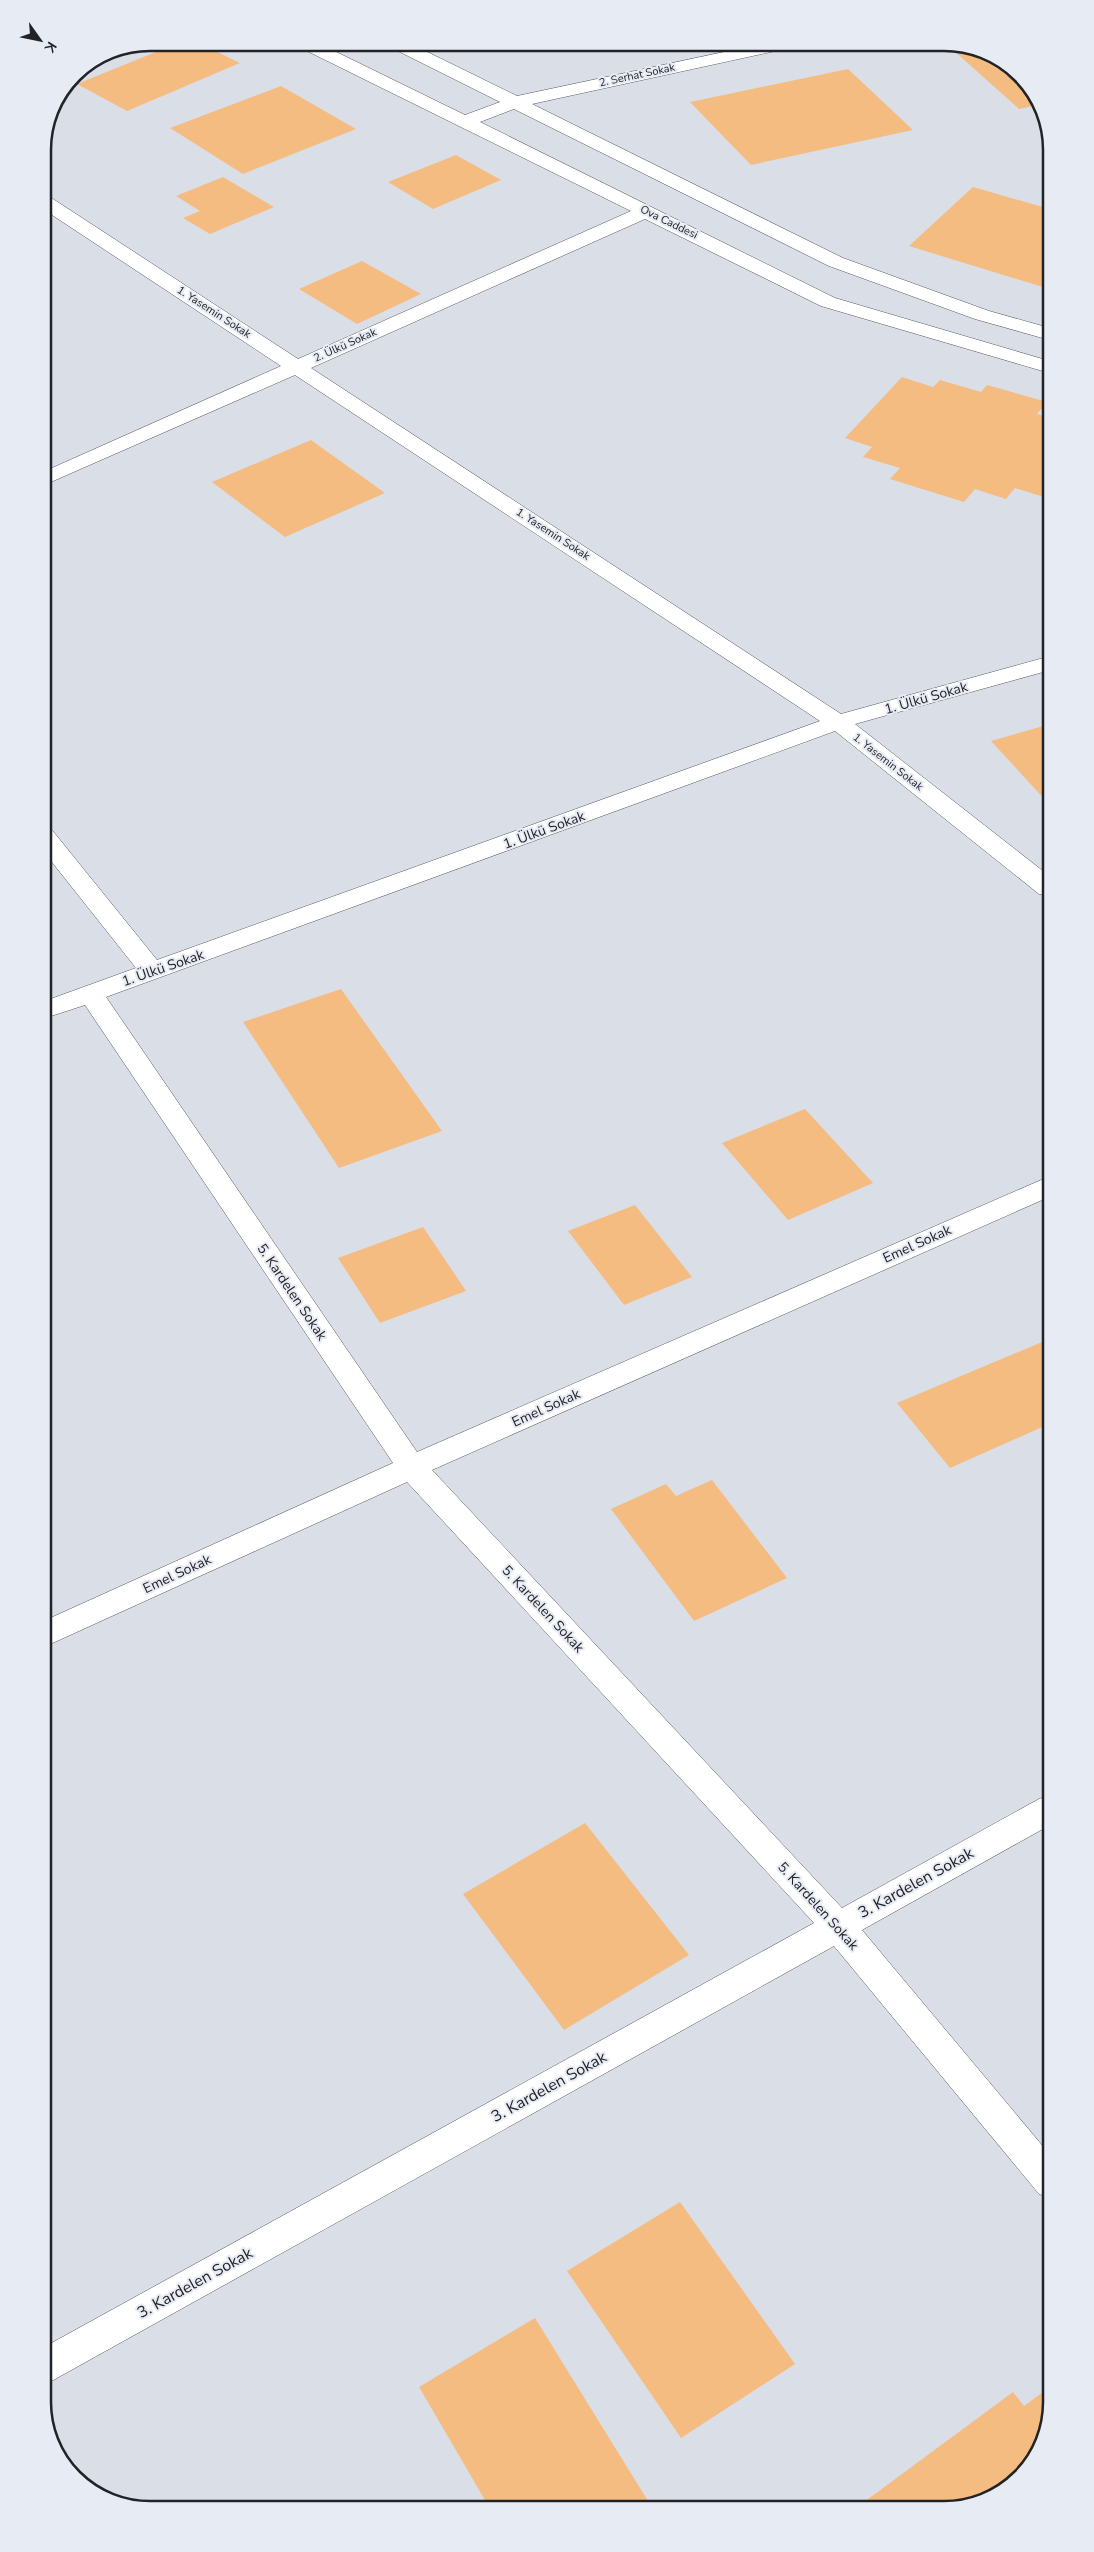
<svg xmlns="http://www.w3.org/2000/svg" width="1094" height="2552" font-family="'Nunito Sans',sans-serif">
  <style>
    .building { fill: #f5bc81 }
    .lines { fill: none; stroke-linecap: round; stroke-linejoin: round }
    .minor-casing { stroke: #565a61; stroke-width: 1 }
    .minor { fill: #fff; fill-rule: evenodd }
    .labels { text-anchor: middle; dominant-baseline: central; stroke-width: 4; stroke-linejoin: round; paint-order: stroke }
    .far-street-label { font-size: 11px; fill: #222326; stroke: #e7ebf4 }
    .street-label { font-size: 14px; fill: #222326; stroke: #e7ebf4 }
    .near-street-label { font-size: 16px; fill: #222326; stroke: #e7ebf4 }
    .rim { fill: none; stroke: #222326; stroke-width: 2.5 }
  </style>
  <rect width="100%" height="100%" fill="#dadee7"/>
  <path class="building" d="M 178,43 L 199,43 L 240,63 L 127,111 L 77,84 Z
    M 962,47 L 1010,65 L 1038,105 L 1019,109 L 952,49 Z
    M 848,69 L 913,130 L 751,165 L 690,102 Z
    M 281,86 L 356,129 L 243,174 L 170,128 Z
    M 456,155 L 501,180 L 433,209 L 388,182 Z
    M 223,177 L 274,207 L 210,234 L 183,218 L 200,211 L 176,196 Z
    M 973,187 L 1046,208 L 1046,288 L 909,246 Z
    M 362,261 L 421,294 L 357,324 L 299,289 Z
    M 902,377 L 933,387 L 940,380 L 981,392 L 987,385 L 1047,402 L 1037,414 L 1047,417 L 1047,498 L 1015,488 L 1006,499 L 975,489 L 964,502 L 890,479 L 900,468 L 863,457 L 872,447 L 845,438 Z
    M 311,440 L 385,493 L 285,537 L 212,482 Z
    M 1047,725 L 1048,803 L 991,741 Z
    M 341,989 L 442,1131 L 339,1168 L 243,1022 Z
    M 805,1109 L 873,1183 L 788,1220 L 722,1143 Z
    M 635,1205 L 692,1277 L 624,1305 L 568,1231 Z
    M 423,1227 L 466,1291 L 380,1323 L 338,1258 Z
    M 1049,1339 L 1049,1424 L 950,1468 L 897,1403 Z
    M 712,1480 L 787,1578 L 694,1621 L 611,1509 L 666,1484 L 676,1496 Z
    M 585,1823 L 689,1955 L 564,2030 L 463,1894 Z
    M 680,2202 L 795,2364 L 681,2438 L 567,2271 Z
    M 535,2318 L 648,2501 L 640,2506 L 489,2507 L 419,2387 Z
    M 1051,2386 L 1051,2402 L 1029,2467 L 978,2504 L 860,2505 L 1013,2392 L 1024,2406 Z"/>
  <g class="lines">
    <defs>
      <path id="minor" d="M 297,43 L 318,43 L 465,115 L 500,102 L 390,47 L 388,43 L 409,43 L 517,96 L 766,43 L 797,43 L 795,47 L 789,48 L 532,104 L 843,258 L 989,311 L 1046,327 L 1046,339 L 975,319 L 829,266 L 514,109 L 480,122 L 835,298 L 1046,360 L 1046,372 L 821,306 L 645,219 L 311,368 L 841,714 L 1047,657 L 1047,671 L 855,724 L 1048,875 L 1048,896 L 1039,894 L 835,731 L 106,997 L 417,1452 L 1048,1177 L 1049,1197 L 432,1470 L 842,1908 L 1039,1799 L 1050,1795 L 1050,1825 L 862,1930 L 1051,2156 L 1051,2198 L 1039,2194 L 834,1946 L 48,2383 L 48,2345 L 814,1923 L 407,1482 L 46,1646 L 46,1620 L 393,1463 L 85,1005 L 45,1018 L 45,1001 L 136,968 L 44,852 L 44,828 L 52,830 L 157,960 L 820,721 L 295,375 L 44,485 L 43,472 L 281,366 L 43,209 L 43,195 L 50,197 L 298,359 L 631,211 L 299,47 Z"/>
    </defs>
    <use href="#minor" class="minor-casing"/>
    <use href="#minor" class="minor"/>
  </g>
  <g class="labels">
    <g class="far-street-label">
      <text transform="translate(637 75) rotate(-12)">2. Serhat Sokak</text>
      <text transform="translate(669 222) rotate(26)">Ova Caddesi</text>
      <text transform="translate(214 312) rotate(33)">1. Yasemin Sokak</text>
      <text transform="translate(345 345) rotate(-24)">2. Ülkü Sokak</text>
      <text transform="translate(553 534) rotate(33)">1. Yasemin Sokak</text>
      <text transform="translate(888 762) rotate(38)">1. Yasemin Sokak</text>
    </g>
    <g class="street-label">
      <text transform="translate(926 698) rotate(-16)">1. Ülkü Sokak</text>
      <text transform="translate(544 830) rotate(-20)">1. Ülkü Sokak</text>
      <text transform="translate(163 968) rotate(-19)">1. Ülkü Sokak</text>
      <text transform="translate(917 1244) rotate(-24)">Emel Sokak</text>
      <text transform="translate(292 1292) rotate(56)">5. Kardelen Sokak</text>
      <text transform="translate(546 1408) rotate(-24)">Emel Sokak</text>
      <text transform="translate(177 1574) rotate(-25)">Emel Sokak</text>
      <text transform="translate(543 1609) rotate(47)">5. Kardelen Sokak</text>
      <text transform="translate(818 1906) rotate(48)">5. Kardelen Sokak</text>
    </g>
    <g class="near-street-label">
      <text transform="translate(916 1883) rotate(-29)">3. Kardelen Sokak</text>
      <text transform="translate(549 2087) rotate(-29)">3. Kardelen Sokak</text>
      <text transform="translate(195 2283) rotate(-29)">3. Kardelen Sokak</text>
    </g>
  </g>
  <path d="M0 0H1094V2552H0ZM150 51H944A99 99 0 0 1 1043 150V2402A99 99 0 0 1 944 2501H150A99 99 0 0 1 51 2402V150A99 99 0 0 1 150 51Z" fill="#e7ebf4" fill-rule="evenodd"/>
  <path class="rim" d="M150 51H944A99 99 0 0 1 1043 150V2402A99 99 0 0 1 944 2501H150A99 99 0 0 1 51 2402V150A99 99 0 0 1 150 51Z"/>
  <g transform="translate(40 40) rotate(123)" stroke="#e7ebf4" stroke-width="4" paint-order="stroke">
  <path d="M0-4L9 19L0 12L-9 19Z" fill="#222326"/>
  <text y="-8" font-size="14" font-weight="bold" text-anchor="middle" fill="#222326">K</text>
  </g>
</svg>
